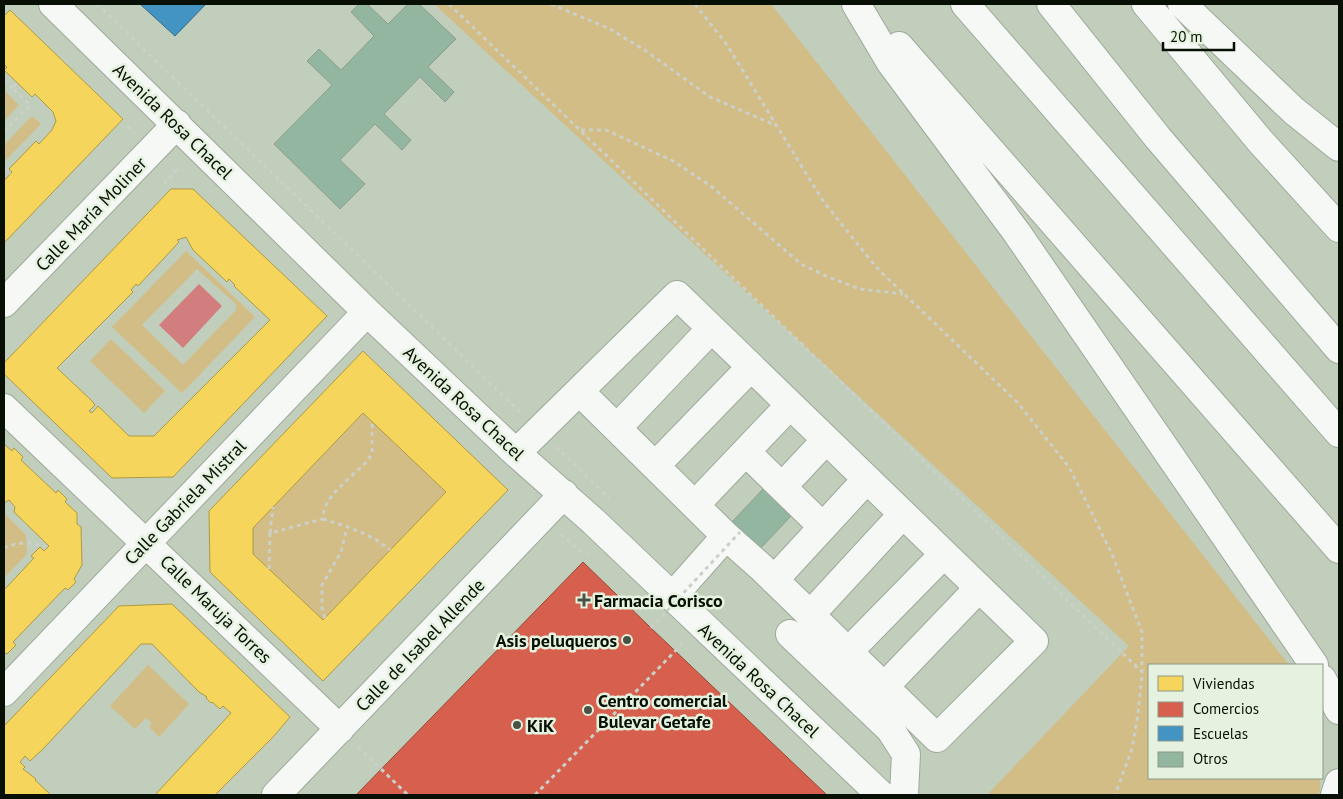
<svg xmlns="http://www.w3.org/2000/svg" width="1343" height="799" font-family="'PT Sans',sans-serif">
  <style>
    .green { fill: #d3bd86; fill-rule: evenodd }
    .water { fill: #d27e7f }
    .homes { fill: #f6d55c; stroke: #af9a42; fill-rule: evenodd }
    .shops { fill: #d6604d; stroke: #984837 }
    .schools { fill: #4393c3; stroke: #316c8a }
    .building { fill: #93b6a0; stroke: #8f9d90 }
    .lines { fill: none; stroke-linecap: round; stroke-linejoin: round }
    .minor-casing { stroke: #9ea99a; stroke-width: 30 }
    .highway-casing { stroke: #9ea99a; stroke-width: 30 }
    .path { stroke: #cbd0c9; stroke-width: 3; stroke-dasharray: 4 4; stroke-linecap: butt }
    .minor { stroke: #f6f8f5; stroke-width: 28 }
    .highway { stroke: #f6f8f5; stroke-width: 28 }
    .path-bridge { stroke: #cbd0c9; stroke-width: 3; stroke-dasharray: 4 4; stroke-linecap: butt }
    .poi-dot { fill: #485245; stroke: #e5f2e0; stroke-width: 2 }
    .labels { text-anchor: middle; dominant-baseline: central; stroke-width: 5; stroke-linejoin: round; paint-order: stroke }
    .street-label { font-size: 18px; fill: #081005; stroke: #e5f2e0 }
    .poi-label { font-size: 18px; font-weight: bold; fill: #081005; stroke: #e5f2e0; text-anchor: start }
  </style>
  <rect width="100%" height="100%" fill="#c0cebb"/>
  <path class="green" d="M 434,4 L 771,4 L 1289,665 L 1149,665 L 1149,778 L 1320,778 L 1320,790 L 1318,795 L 987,795 L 1129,646 Z
    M 4,90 L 19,105 L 5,120 L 4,119 Z
    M 32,116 L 41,124 L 6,160 L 4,157 L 4,145 Z
    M 186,251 L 255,317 L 182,393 L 112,327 ZM 197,269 L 236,304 L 236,310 L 183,365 L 142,325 Z
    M 111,339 L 165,391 L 144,413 L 90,361 Z
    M 363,413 L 446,492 L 323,620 L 253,554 L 253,528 Z
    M 4,513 L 26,535 L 27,554 L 4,578 Z
    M 148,665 L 189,704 L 159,737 L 149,727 L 152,723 L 146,718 L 135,729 L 110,706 Z"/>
  <path class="water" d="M 199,284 L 222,306 L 183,348 L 159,325 Z"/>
  <path class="homes" d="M 10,10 L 123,119 L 4,243 L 4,181 L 12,172 L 9,169 L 36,141 L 39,144 L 52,130 L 56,121 L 53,112 L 35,94 L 32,97 L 4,70 L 7,67 L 4,64 L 4,16 Z
    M 171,189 L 193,189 L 327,316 L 173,477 L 112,478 L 4,374 L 4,363 ZM 186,237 L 193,250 L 227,282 L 229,279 L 235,285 L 234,286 L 270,320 L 154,436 L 129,436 L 98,406 L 92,413 L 89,411 L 95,405 L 92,401 L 57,368 L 133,292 L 131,290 L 136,284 L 138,286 L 179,242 L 177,240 Z
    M 363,351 L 508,490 L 323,681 L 210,572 L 209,511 ZM 363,413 L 446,492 L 323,620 L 253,554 L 253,528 Z
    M 4,444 L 12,451 L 14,448 L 23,457 L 21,460 L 56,493 L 58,490 L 67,499 L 65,502 L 77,513 L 77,524 L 81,527 L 82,565 L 74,579 L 76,582 L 68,590 L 65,588 L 13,642 L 16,645 L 7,654 L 4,652 L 4,590 L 34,558 L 31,556 L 40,547 L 44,551 L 49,546 L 14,512 L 15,507 L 9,500 L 4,503 Z
    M 172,604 L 290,717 L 274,736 L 215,795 L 155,795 L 231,713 L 223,706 L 220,709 L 212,702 L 211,703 L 206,698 L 207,697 L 199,692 L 152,644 L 141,644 L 43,749 L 30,761 L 25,756 L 20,762 L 25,767 L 23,769 L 36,779 L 35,780 L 51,795 L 4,795 L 4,726 L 119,606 Z"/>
  <path class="shops" d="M 583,562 L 651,628 L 827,795 L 356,795 Z"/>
  <path class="schools" d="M 140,4 L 206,4 L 175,36 Z"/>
  <path class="building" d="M 359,4 L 367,4 L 388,24 L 408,4 L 419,4 L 456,39 L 428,67 L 454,92 L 445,102 L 420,77 L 384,114 L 411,140 L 402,150 L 375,124 L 340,160 L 365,184 L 340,209 L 274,144 L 332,85 L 307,61 L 319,49 L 341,70 L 374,36 L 351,12 Z
    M 763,489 L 791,516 L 759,550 L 731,523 Z"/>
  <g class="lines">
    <defs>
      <path id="minor" d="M 53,4 L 367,312 L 516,453 L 593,521 L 881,795
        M 4,303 L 177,124
        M 579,391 L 726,536
        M 4,408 L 340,729
        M 617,428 L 711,329
        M 746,452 L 823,527
        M 516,453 L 677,295 L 1034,641 L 937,738 L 762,568 L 726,536 L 672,597
        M 655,466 L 751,367
        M 782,487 L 826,440
        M 695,505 L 790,405
        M 774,580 L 867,479
        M 810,615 L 903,514
        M 790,634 L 890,729 L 906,754 L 904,795
        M 848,652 L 944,554
        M 884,687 L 979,588
        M 4,692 L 367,312
        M 276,795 L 564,494
        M 1335,795 L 1339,783"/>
      <path id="highway" d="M 856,4 L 891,63 L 1017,233 L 1314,665
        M 965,4 L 1339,433
        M 1051,4 L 1158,138 L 1339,349
        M 1146,4 L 1260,141 L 1339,228
        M 1182,4 L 1294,111 L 1339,147
        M 899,46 L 1339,549
        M 1322,679 L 1339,710"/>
    </defs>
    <use href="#minor" class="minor-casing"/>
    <use href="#highway" class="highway-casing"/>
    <path class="path" d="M 97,4 L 521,413
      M 449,4 L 1142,672
      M 551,4 L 610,29 L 646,51 L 710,97 L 777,126
      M 695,4 L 727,45 L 823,201 L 877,268 L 1017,402 L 1069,467 L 1112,554 L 1142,632 L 1142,676 L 1138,714 L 1132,749 L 1115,795
      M 4,80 L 12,88
      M 128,126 L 134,133
      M 581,130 L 606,130 L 673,161 L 712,187 L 801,264 L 828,277 L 860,289 L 903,294
      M 4,132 L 30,105 L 12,88 L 17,83
      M 4,168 L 10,174
      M 175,172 L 182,166
      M 164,184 L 175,172 L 169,167
      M 556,447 L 609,498
      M 323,519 C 346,526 372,534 390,550
      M 270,533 L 273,507
      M 561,534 L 578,550 L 588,553
      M 4,548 C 15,542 36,541 46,548
      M 269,569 L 270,533 L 323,519 C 322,496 354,476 368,460 L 372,453 L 372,421
      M 325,618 L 322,608 L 322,585 L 341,552 L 347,527
      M 358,747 L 408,795
      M 535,795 L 685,641"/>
    <use href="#minor" class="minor"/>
    <use href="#highway" class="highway"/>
    <path class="path-bridge" d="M 651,628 L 740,532"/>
  </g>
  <g class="poi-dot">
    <path d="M581.5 592.5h5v5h5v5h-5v5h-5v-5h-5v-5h5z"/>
    <circle cx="627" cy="640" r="5"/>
    <circle cx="588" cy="710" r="5"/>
    <circle cx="517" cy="725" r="5"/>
  </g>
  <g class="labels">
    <g class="street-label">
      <text transform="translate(173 121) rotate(44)">Avenida Rosa Chacel</text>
      <text transform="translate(91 214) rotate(-46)">Calle María Moliner</text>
      <text transform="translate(464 403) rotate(43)">Avenida Rosa Chacel</text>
      <text transform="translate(185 502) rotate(-46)">Calle Gabriela Mistral</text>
      <text transform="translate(216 609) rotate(44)">Calle Maruja Torres</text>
      <text transform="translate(420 645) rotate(-46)">Calle de Isabel Allende</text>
      <text transform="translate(759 680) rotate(43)">Avenida Rosa Chacel</text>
    </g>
    <g class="poi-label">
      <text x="594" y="600">Farmacia Corisco</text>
      <text x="617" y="640" text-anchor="end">Asis peluqueros</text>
      <text x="598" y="700">Centro comercial<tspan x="598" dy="21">Bulevar Getafe</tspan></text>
      <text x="527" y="725">KiK</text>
    </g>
  </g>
  <rect width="1343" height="799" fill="none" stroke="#081005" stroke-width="10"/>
  <rect x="1148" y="664" width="175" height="115" fill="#e5f2e0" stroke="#8d9888"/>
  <rect x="1158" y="676" width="25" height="15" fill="#f6d55c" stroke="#8d9888"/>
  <text x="1193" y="689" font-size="15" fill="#081005">Viviendas</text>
  <rect x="1158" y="702" width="25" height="15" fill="#d6604d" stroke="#8d9888"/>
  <text x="1193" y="714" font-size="15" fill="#081005">Comercios</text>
  <rect x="1158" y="726" width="25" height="15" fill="#4393c3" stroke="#8d9888"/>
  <text x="1193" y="739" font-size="15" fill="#081005">Escuelas</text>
  <rect x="1158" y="752" width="25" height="15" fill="#93b6a0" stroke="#8d9888"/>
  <text x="1193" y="764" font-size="15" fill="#081005">Otros</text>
  <path d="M1163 42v8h71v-8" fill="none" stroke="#081005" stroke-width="2.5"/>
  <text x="1170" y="42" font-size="15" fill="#081005" stroke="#e5f2e0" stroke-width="4" paint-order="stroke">20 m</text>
</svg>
